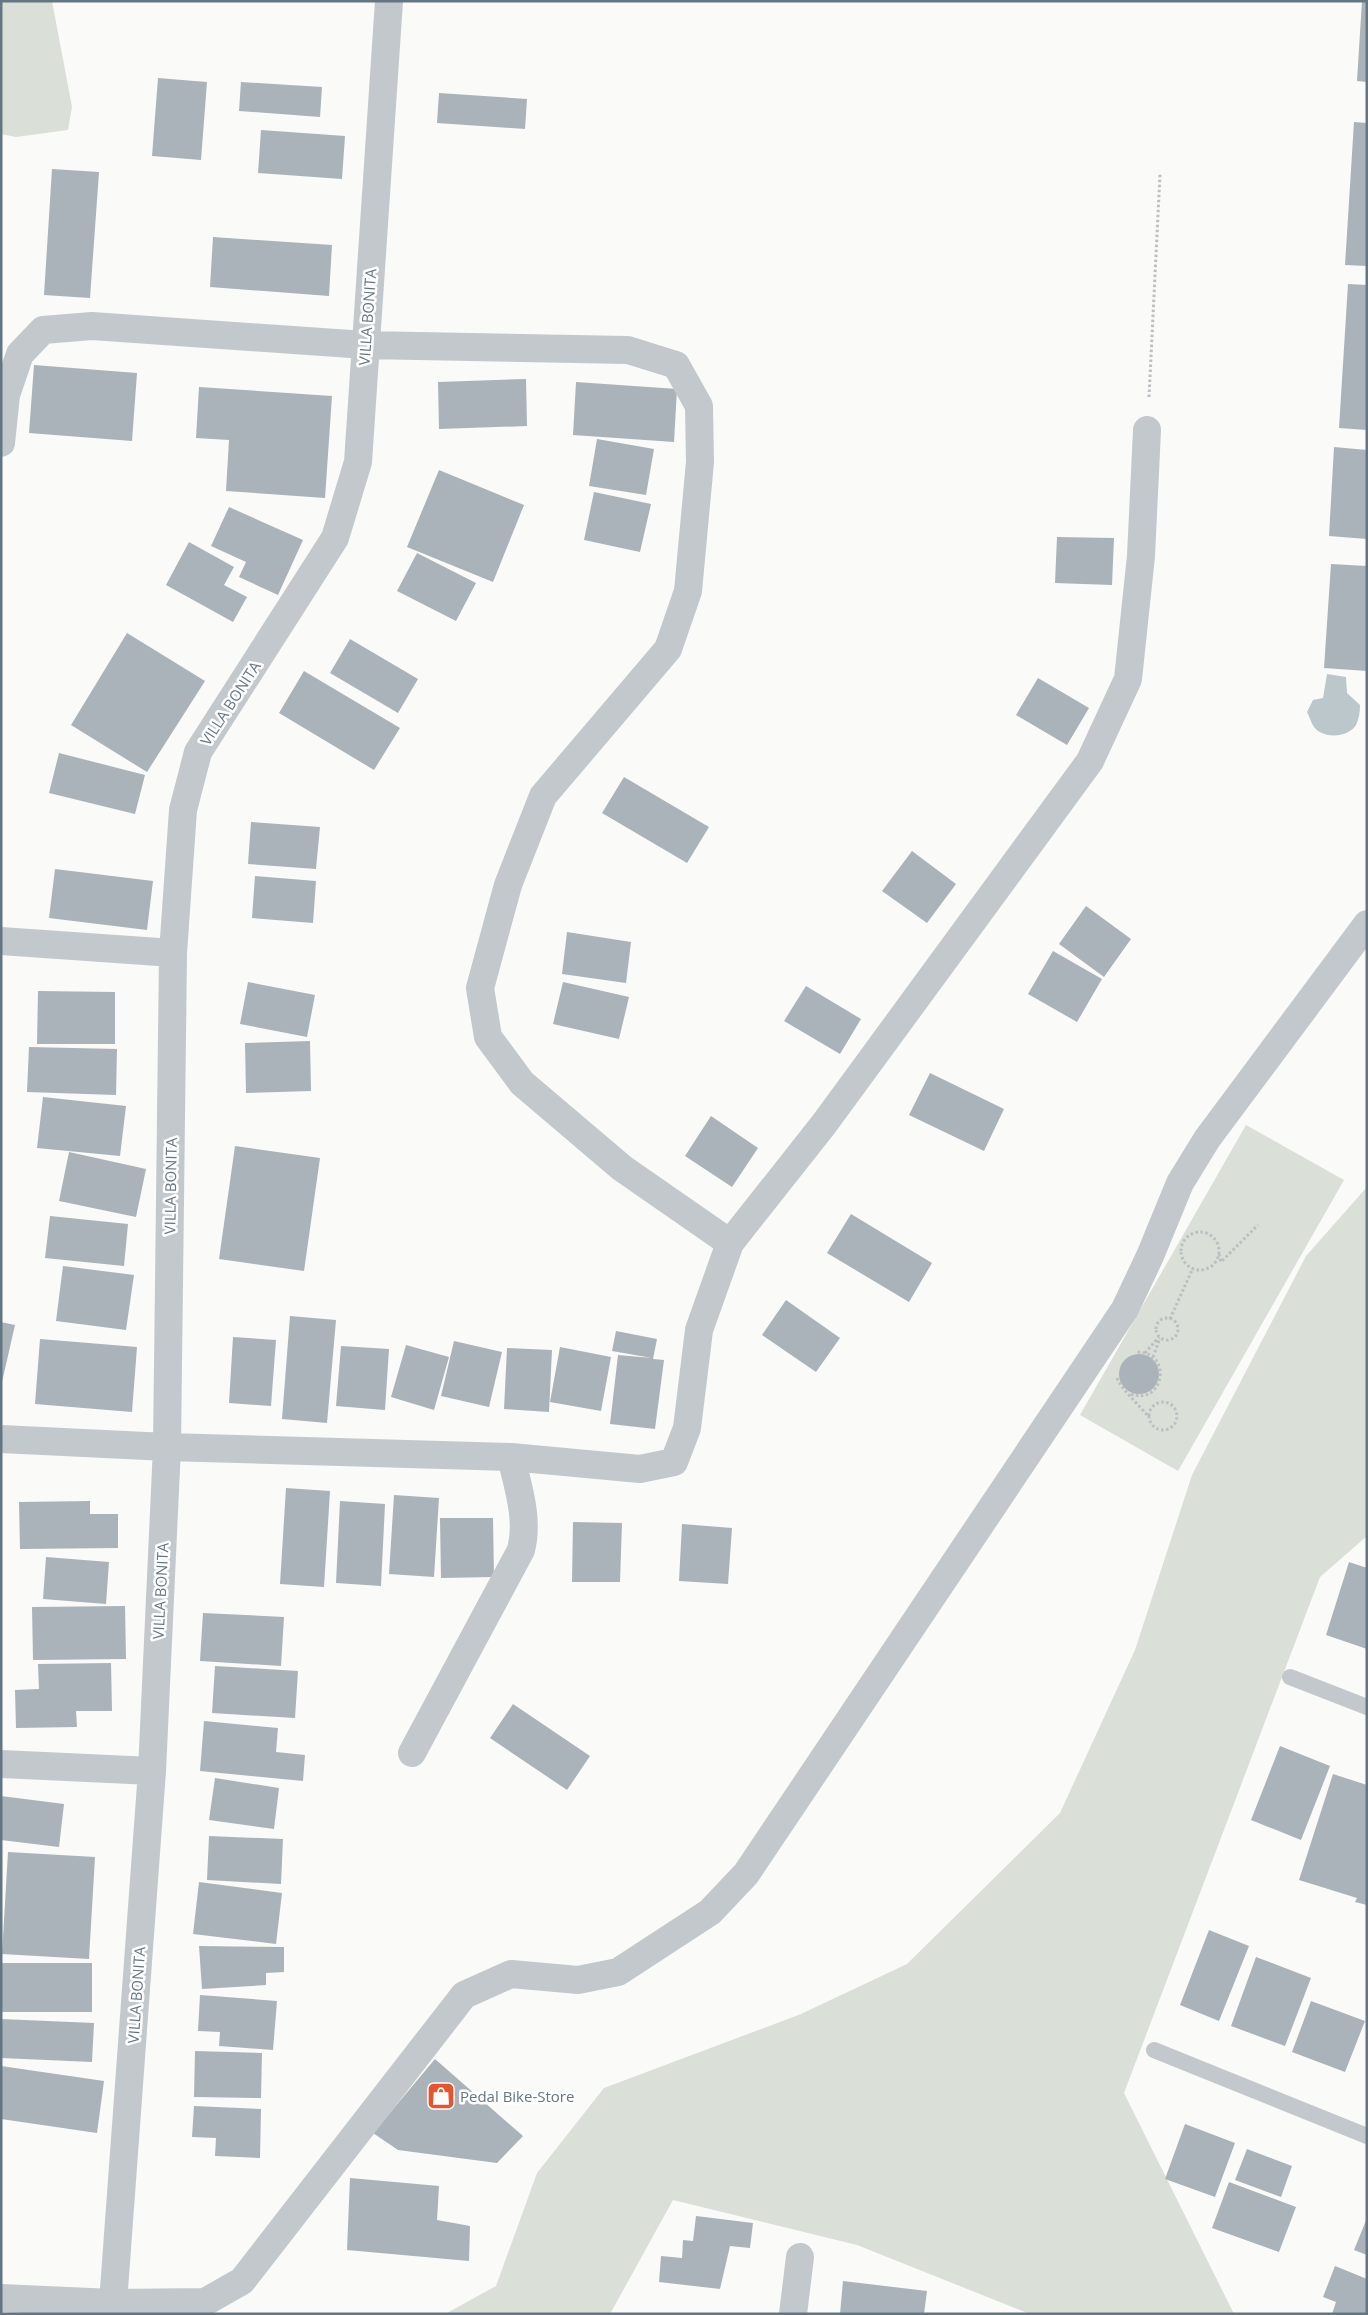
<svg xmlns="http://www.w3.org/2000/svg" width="1368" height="2315" font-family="'Open Sans',sans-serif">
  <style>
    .green { fill: #dadfd7 }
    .water { fill: #bbc7cb }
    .building { fill: #aab3b9 }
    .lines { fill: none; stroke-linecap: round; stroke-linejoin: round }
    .path { stroke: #bbbfc2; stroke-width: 3; stroke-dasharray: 2.5 2.5; stroke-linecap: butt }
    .service { stroke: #c3c8cc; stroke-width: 16 }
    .minor { stroke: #c3c8cc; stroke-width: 28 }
    .labels { text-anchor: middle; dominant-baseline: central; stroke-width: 5; stroke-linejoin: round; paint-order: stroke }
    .street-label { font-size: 15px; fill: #657683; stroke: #fff }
    .poi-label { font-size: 15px; fill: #657683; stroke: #fff; text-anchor: start }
  </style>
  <rect width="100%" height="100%" fill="#fafaf8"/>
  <path class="green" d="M 1,1 L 52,1 L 72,107 L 68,130 L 16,137 L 1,134 Z
    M 1246,1125 L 1344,1180 L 1178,1471 L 1080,1415 Z
    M 1367,1187 L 1367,1536 L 1320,1577 L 1124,2093 L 1234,2314 L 1030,2314 L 857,2245 L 673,2200 L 610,2314 L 445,2314 L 496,2286 L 537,2173 L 604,2088 L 801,2014 L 907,1964 L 1060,1813 L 1135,1650 L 1192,1475 L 1306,1256 Z"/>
  <path class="water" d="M 1327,674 L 1346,677 L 1347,693 L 1360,705 C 1360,712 1359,719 1356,725 C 1348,738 1323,739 1314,727 C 1311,723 1310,717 1307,712 L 1313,700 L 1323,698 Z"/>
  <path class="building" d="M 1362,1 L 1367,1 L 1367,82 L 1357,81 Z
    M 158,78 L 207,82 L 201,160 L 152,156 Z
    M 241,82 L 322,87 L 320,117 L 239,111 Z
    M 439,93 L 527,99 L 525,129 L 437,123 Z
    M 1354,122 L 1367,123 L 1367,266 L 1345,265 Z
    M 261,130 L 345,136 L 342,179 L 258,173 Z
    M 52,169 L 99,172 L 90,298 L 44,295 Z
    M 213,237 L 332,245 L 329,296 L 210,287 Z
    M 1348,284 L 1367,285 L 1367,430 L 1339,428 Z
    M 34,365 L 137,373 L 132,441 L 29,433 Z
    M 526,379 L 527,426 L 439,429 L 438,382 Z
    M 576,382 L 677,389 L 674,442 L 573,435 Z
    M 199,387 L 332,396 L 325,498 L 226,491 L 229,440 L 196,438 Z
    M 597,439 L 654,449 L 646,495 L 589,486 Z
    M 1334,447 L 1367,450 L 1367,539 L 1329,536 Z
    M 439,470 L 524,505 L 493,582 L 407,547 Z
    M 594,492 L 651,504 L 640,552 L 584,540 Z
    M 229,507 L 303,540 L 278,595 L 239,577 L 246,562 L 211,546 Z
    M 1057,537 L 1114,538 L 1112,585 L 1055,583 Z
    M 189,542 L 234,567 L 224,585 L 247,597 L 233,622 L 166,585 Z
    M 417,553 L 476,583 L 456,621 L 397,591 Z
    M 1331,564 L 1367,566 L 1367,671 L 1324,668 Z
    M 127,633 L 205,681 L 147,772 L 71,725 Z
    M 350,639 L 418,679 L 398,713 L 330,673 Z
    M 304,671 L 400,728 L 374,770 L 279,713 Z
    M 1038,678 L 1089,708 L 1067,745 L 1016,715 Z
    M 59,753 L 145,775 L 135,814 L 49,793 Z
    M 624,777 L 709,827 L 687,863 L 602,813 Z
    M 251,822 L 320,827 L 316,869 L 248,864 Z
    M 912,851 L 956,884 L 927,923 L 882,891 Z
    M 55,869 L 153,881 L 147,930 L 49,918 Z
    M 255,876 L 316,881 L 313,923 L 252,918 Z
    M 1086,906 L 1131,939 L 1104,977 L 1059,944 Z
    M 567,932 L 631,942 L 626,983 L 562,974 Z
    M 1053,951 L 1102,979 L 1077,1022 L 1028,994 Z
    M 248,982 L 315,995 L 307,1037 L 240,1024 Z
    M 563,982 L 629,997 L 619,1039 L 553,1024 Z
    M 806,986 L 861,1019 L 840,1054 L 784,1021 Z
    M 38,991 L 115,992 L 115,1044 L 37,1044 Z
    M 310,1041 L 311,1091 L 246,1093 L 245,1043 Z
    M 29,1047 L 117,1049 L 116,1095 L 27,1092 Z
    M 930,1073 L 1004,1109 L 984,1151 L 909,1115 Z
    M 43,1097 L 126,1106 L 120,1156 L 37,1148 Z
    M 711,1116 L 758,1148 L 732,1187 L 685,1156 Z
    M 235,1146 L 320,1158 L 304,1271 L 219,1259 Z
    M 69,1152 L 146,1169 L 136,1217 L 59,1201 Z
    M 851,1214 L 932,1263 L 909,1302 L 827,1253 Z
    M 50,1216 L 128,1224 L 124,1266 L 45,1258 Z
    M 63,1266 L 134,1275 L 126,1330 L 56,1321 Z
    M 786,1300 L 840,1338 L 816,1372 L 762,1335 Z
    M 290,1316 L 336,1320 L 327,1423 L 282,1419 Z
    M 1,1322 L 15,1325 L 2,1382 L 1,1382 Z
    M 616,1331 L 657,1339 L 653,1359 L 664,1360 L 655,1429 L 610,1424 L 618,1355 L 652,1358 L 612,1351 Z
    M 233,1337 L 276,1340 L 271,1406 L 229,1403 Z
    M 40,1339 L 137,1347 L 132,1412 L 35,1404 Z
    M 454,1341 L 502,1352 L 489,1407 L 441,1396 Z
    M 406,1345 L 449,1357 L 434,1410 L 391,1397 Z
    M 341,1346 L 389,1349 L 385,1410 L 336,1406 Z
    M 560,1347 L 611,1357 L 601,1411 L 550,1402 Z
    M 507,1348 L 552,1350 L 549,1412 L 504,1409 Z
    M1119 1374a20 20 0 1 1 40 0a20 20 0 1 1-40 0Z
    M 286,1488 L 330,1491 L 324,1587 L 280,1584 Z
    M 394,1495 L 439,1498 L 434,1577 L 389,1574 Z
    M 90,1501 L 90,1514 L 118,1514 L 118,1548 L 20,1549 L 19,1502 Z
    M 340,1501 L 385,1504 L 381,1586 L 336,1583 Z
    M 440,1518 L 493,1518 L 494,1577 L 441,1578 Z
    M 573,1522 L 622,1523 L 620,1582 L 572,1582 Z
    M 682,1524 L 732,1528 L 728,1584 L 679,1581 Z
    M 46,1557 L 109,1562 L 106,1604 L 43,1599 Z
    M 1349,1562 L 1367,1568 L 1367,1649 L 1326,1635 Z
    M 125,1606 L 126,1659 L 33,1660 L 32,1607 Z
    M 203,1613 L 284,1617 L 281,1666 L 200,1661 Z
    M 111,1663 L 112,1711 L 76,1711 L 77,1727 L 16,1728 L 15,1690 L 39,1689 L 38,1664 Z
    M 215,1666 L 298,1671 L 295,1718 L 212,1713 Z
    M 513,1704 L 590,1756 L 567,1790 L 490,1738 Z
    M 204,1721 L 278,1728 L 276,1752 L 305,1755 L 303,1781 L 200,1771 Z
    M 1280,1746 L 1330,1766 L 1301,1840 L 1251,1820 Z
    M 1333,1774 L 1367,1785 L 1367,1905 L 1355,1902 L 1357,1898 L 1299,1880 Z
    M 215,1778 L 279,1788 L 274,1829 L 209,1820 Z
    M 1,1796 L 64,1804 L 59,1847 L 1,1840 Z
    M 209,1836 L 283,1839 L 281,1884 L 207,1880 Z
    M 8,1852 L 95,1857 L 89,1959 L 2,1954 Z
    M 199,1882 L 282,1893 L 276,1944 L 193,1934 Z
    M 1209,1930 L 1249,1946 L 1219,2021 L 1180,2005 Z
    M 199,1946 L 284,1947 L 284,1972 L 266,1973 L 266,1985 L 202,1989 Z
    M 1256,1957 L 1311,1978 L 1285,2046 L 1231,2026 Z
    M 1,1963 L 92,1963 L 92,2012 L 1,2012 Z
    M 200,1995 L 277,2001 L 273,2050 L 219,2046 L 220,2032 L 198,2031 Z
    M 1311,2001 L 1365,2021 L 1345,2072 L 1292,2052 Z
    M 1,2019 L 94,2023 L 92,2062 L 1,2058 Z
    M 195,2051 L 262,2053 L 261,2098 L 194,2097 Z
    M 435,2059 L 523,2136 L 497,2163 L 398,2150 L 373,2133 Z
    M 1,2066 L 104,2081 L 97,2133 L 1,2119 Z
    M 194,2106 L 261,2109 L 260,2158 L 215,2156 L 216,2138 L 192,2137 Z
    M 1185,2124 L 1235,2143 L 1215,2197 L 1165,2179 Z
    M 1247,2149 L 1292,2166 L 1281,2197 L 1235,2180 Z
    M 350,2178 L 439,2186 L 437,2220 L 470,2226 L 469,2261 L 347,2250 Z
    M 1229,2182 L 1296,2207 L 1279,2252 L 1212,2228 Z
    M 696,2216 L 753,2223 L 750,2248 L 730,2246 L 720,2289 L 659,2282 L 661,2256 L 682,2258 L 683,2240 L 693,2241 Z
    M 1367,2218 L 1367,2255 L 1354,2250 Z
    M 1335,2266 L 1367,2279 L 1367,2314 L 1332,2314 L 1336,2302 L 1323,2297 Z
    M 843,2281 L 927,2291 L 924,2314 L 840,2314 Z"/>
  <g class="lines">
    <path class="path" d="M 1149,397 L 1160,174
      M1181 1251a19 19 0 1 1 38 0a19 19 0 1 1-38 0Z
      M 1219,1254 L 1221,1262 L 1258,1225
      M1156 1329a11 11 0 1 1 22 0a11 11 0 1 1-22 0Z
      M 1170,1319 L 1193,1268
      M 1145,1353 L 1159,1337
      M 1153,1357 L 1160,1338
      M 1117,1378 C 1122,1390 1139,1405 1148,1416
      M 1131,1394 C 1164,1406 1173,1352 1137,1352
      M1149 1416a14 14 0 1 1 28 0a14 14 0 1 1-28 0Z"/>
    <path class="service" d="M 1290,1677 L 1367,1707
      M 1154,2050 L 1367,2136"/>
    <path class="minor" d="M 1,443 L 6,395 L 20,354 L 43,330 L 92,326 L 365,345 L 628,350 L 676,365 L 699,406 L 700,462 L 688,591 L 668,649 L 543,796 L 508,885 L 480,988 L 488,1037 L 522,1083 L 622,1168 L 730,1243
      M 1,941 L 173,953
      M 1,1439 L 167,1447 L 511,1457 L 640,1469 L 674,1462 L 687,1428 L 699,1330 L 730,1243 L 824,1124 L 1090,761 L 1128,679 L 1141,556 L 1147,430
      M 412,1753 L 521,1550 C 529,1519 518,1487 511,1457
      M 1,1764 L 152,1771
      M 1,2298 L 113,2303 L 152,1771 L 167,1447 L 173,953 L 183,810 L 198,752 L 335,538 L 358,462 L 389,1
      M 113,2303 L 205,2302 L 242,2281 L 464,1995 L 511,1974 L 578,1980 L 618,1972 L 710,1912 L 746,1874 L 1125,1309 L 1150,1256 L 1180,1183 L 1207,1139 L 1367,924
      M 793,2314 L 800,2257"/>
  </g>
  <defs>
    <symbol id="shop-square" viewBox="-11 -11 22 22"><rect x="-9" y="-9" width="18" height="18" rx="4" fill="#e4572e" stroke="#fff"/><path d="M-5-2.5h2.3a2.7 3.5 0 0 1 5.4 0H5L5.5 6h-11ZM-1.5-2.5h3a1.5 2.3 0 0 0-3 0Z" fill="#fff"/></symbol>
  </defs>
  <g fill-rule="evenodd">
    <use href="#shop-square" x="425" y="2080" width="32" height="32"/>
  </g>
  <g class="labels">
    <g class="street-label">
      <text transform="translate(367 317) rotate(-86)">VILLA BONITA</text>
      <text transform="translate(230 703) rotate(-57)">VILLA BONITA</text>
      <text transform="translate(170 1186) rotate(-89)">VILLA BONITA</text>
      <text transform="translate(160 1591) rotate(-87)">VILLA BONITA</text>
      <text transform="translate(136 1995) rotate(-86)">VILLA BONITA</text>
    </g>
    <g class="poi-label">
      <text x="460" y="2096">Pedal Bike-Store</text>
    </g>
  </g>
  <rect width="1368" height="2315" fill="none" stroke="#657683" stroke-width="5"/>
</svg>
